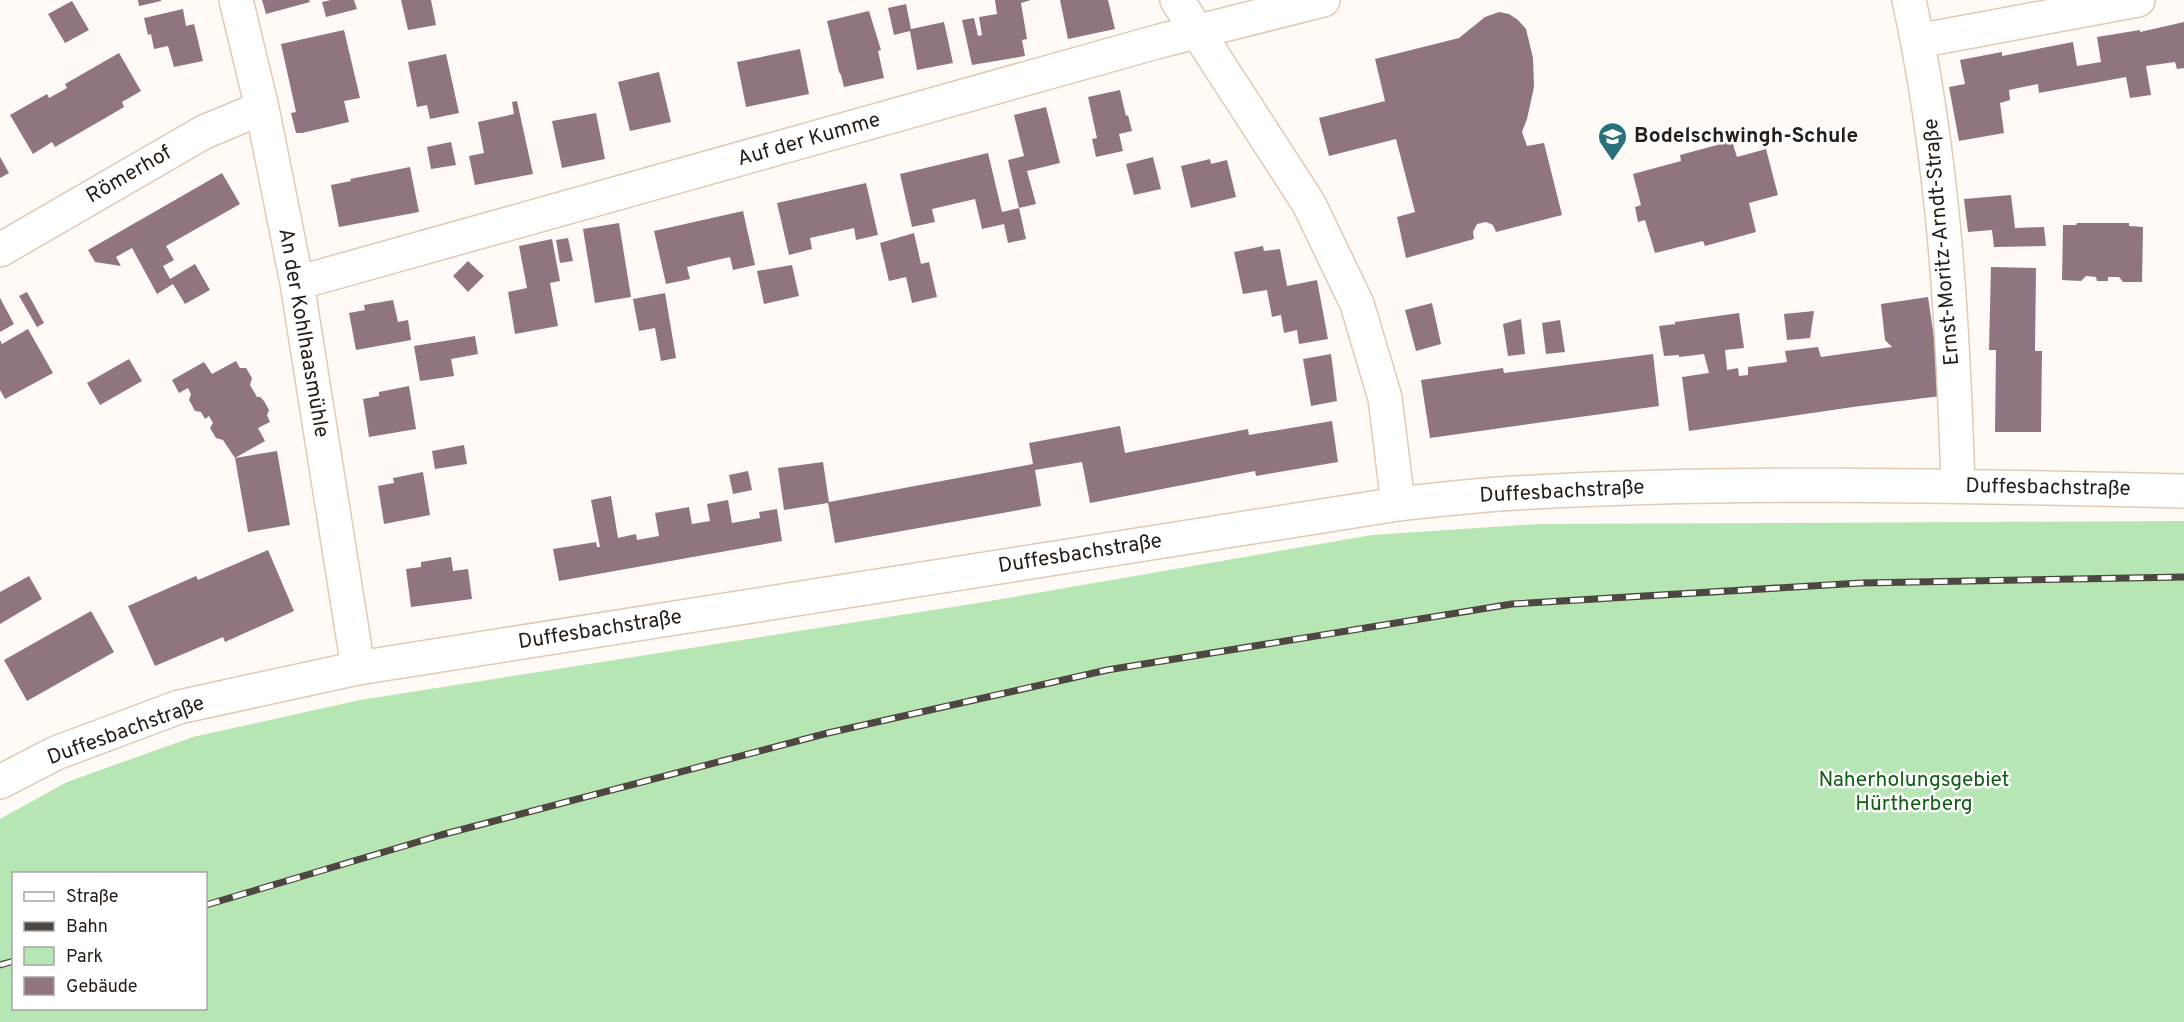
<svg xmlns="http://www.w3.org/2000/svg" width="2184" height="1022" font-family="Overpass,sans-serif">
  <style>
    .green { fill: #b6e6b3; fill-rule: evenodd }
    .building { fill: #907581 }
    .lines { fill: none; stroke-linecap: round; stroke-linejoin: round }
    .minor-casing { stroke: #e0cab6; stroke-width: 36 }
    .minor { stroke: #fff; stroke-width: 33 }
    .rail-casing { stroke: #4e4640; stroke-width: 7 }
    .rail { stroke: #fff; stroke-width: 4.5; stroke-dasharray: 14; stroke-linecap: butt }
    .labels { text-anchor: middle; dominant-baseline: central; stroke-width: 5; stroke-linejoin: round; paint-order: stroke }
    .poi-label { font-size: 21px; font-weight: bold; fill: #251d16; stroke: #fff; text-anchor: start }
    .street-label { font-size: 21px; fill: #251d16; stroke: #fff }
    .park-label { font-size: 21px; fill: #105d14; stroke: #fff }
  </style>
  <rect width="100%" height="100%" fill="#fffaf6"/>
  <path class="green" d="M 2184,521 L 2184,1022 L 0,1022 L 0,819 L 67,782 L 193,737 L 360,700 L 984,602 L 1372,535 L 1538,524 ZM 14,874 L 206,874 L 206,1008 L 14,1008 Z"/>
  <path class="building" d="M 138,0 L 161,0 L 161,1 L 139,6 Z
    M 262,0 L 309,0 L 310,2 L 266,14 Z
    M 331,0 L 354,0 L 357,9 L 326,17 L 322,2 Z
    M 401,0 L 431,0 L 436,25 L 408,30 Z
    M 995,0 L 1031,0 L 1021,3 L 1027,39 L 1022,40 L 1025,56 L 972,65 L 962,20 L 974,18 L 978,36 L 982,35 L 979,17 L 997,14 Z
    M 1060,0 L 1108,0 L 1115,29 L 1068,39 Z
    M 72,1 L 89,30 L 65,43 L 48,14 Z
    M 906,4 L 911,29 L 944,22 L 953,63 L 917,70 L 910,31 L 894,35 L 888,8 Z
    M 183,9 L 186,26 L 194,24 L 203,61 L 174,67 L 168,46 L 154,49 L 151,34 L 148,35 L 144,18 Z
    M 869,11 L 881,50 L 878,51 L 884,78 L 844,87 L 841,75 L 839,72 L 827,21 Z
    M 1499,12 L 1509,14 L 1518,20 L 1526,29 L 1533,58 L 1534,87 L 1527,119 L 1522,132 L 1527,146 L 1544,143 L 1562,215 L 1496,232 L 1493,225 L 1486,222 L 1477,224 L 1473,232 L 1474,239 L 1406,258 L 1397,217 L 1415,212 L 1396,139 L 1329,156 L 1319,118 L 1385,101 L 1375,59 L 1459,38 L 1485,17 Z
    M 2184,22 L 2184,68 L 2177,69 L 2175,62 L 2146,66 L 2151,95 L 2130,98 L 2126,77 L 2039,93 L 2038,84 L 2009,90 L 2010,100 L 2000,103 L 2004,133 L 1959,141 L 1949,87 L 1965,84 L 1960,60 L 2002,52 L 2002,56 L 2073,42 L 2077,66 L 2101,62 L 2097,37 L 2140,30 L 2140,32 Z
    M 344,30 L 360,98 L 344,101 L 349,122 L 302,133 L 296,133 L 291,113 L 296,112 L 281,44 Z
    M 800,49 L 809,94 L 746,107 L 737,62 Z
    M 119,53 L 141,91 L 122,102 L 124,107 L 107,117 L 55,147 L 52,142 L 33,154 L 10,115 L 47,94 L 49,98 L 67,88 L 65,84 Z
    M 446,54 L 459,113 L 430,119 L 427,105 L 417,107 L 408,62 Z
    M 659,72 L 671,122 L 630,131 L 618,82 Z
    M 1120,90 L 1126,116 L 1128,115 L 1132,131 L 1119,134 L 1123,151 L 1096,157 L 1092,139 L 1097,138 L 1088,97 Z
    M 517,101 L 533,174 L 475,185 L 469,156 L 484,153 L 478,122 L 514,114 L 512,102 Z
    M 1046,107 L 1060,163 L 1027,171 L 1036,204 L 1019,208 L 1026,239 L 1008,243 L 1004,224 L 982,229 L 975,199 L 932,209 L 935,222 L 912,227 L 900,174 L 988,153 L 1002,212 L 1019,208 L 1008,160 L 1024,156 L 1014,115 Z
    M 596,113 L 605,159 L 562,168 L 552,121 Z
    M 1732,141 L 1737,157 L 1766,149 L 1778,195 L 1749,203 L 1756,232 L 1705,246 L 1703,241 L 1655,253 L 1645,220 L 1638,222 L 1635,207 L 1641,205 L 1633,174 L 1681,161 L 1680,155 Z
    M 451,142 L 456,165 L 431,169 L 427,147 Z
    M 0,157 L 9,173 L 0,178 Z
    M 1153,157 L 1161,189 L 1134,195 L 1126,164 Z
    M 1210,159 L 1211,164 L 1227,160 L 1236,197 L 1191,208 L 1181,166 Z
    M 410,167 L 419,212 L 339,227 L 331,185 L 351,181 L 350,179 Z
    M 222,173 L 240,204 L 166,246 L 174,260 L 163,266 L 170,279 L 195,264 L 210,290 L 185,304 L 173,284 L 157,294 L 132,248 L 116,257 L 121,266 L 95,262 L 88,250 Z
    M 866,183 L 878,235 L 856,240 L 854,228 L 810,238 L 812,249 L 789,255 L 777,203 Z
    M 2011,195 L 2015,228 L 2044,227 L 2046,246 L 1994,247 L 1992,230 L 1968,232 L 1964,199 Z
    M 743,211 L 755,265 L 733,270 L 730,257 L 708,262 L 687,267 L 690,279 L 666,284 L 654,231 Z
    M 619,223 L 631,297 L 595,303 L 583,229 Z
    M 2077,223 L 2129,223 L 2129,226 L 2143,227 L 2142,282 L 2123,282 L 2119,277 L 2108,277 L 2108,281 L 2097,281 L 2096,277 L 2086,276 L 2081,281 L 2062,280 L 2063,225 L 2076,225 Z
    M 914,233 L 921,264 L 929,262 L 937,297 L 912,303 L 906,277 L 889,281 L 880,243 Z
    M 568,238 L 573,261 L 560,263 L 556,240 Z
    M 552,239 L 560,281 L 550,283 L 558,326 L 515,334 L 508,292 L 527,288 L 519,246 Z
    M 1263,246 L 1264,251 L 1280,249 L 1287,286 L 1317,280 L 1328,339 L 1299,344 L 1297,330 L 1284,333 L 1281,315 L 1272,317 L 1267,290 L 1243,294 L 1234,252 Z
    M 468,261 L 484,276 L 468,292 L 453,276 Z
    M 792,265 L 799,296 L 764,304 L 757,271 Z
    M 1991,267 L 2036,268 L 2035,351 L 2042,351 L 2041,432 L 1995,432 L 1996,350 L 1989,350 Z
    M 27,292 L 44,323 L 37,327 L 19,296 Z
    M 665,293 L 676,358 L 661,361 L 655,328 L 639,331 L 633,299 Z
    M 1928,297 L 1934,337 L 1938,336 L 1941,396 L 1853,407 L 1689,431 L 1682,377 L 1709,373 L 1704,354 L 1679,357 L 1679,355 L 1664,356 L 1659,326 L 1675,324 L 1675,322 L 1739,313 L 1744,348 L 1725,350 L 1727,370 L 1738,368 L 1739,376 L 1748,375 L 1748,367 L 1787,362 L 1785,351 L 1818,347 L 1821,357 L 1892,347 L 1885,340 L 1881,304 Z
    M 0,298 L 14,324 L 0,332 Z
    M 393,300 L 398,322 L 408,320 L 411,340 L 356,350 L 349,313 L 365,310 L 364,305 Z
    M 1432,303 L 1441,344 L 1416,351 L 1405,310 Z
    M 1814,311 L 1810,338 L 1787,340 L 1784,314 Z
    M 1521,319 L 1525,354 L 1508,356 L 1503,324 Z
    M 1560,320 L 1565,352 L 1546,354 L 1542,323 Z
    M 28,329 L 53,373 L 5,399 L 0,390 L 0,340 L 2,344 Z
    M 475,336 L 478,354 L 451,359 L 454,376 L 420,381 L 414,346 Z
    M 1331,354 L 1337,401 L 1311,406 L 1303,359 Z
    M 1653,354 L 1659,406 L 1430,438 L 1421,380 L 1503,368 L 1504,373 Z
    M 129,359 L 142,381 L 100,405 L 87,383 Z
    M 236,361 L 240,368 L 246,368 L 252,378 L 250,385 L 257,397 L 260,397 L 264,401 L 269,410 L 267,415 L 270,422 L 258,428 L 265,441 L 235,458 L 223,440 L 216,438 L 210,428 L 213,423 L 209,416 L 205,419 L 201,412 L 195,411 L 189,400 L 191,394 L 188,388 L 179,393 L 172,380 L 204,362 L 212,374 Z
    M 409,386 L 416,429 L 369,437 L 363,399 L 379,396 L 379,392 Z
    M 1332,421 L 1338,462 L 1256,476 L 1255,471 L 1090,503 L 1082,462 L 1035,470 L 1041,506 L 835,543 L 828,503 L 784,510 L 778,468 L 823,462 L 829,502 L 1033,464 L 1029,443 L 1120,426 L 1125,453 L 1248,429 L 1249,435 Z
    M 464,445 L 467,464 L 435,469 L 432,451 Z
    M 277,451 L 290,525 L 248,532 L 235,458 Z
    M 748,471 L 752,490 L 733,494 L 729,475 Z
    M 423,472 L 430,515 L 384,524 L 378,486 L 394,483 L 393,478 Z
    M 611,496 L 618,538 L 636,534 L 637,540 L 659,536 L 655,513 L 689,507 L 692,524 L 710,521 L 707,504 L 728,500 L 732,523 L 760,518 L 759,512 L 777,509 L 782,541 L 559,581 L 553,549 L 596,542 L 597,547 L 600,547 L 591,500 Z
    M 268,550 L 294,611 L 225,642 L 223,637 L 155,666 L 128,606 L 196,576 L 198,580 Z
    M 451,557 L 453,571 L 468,569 L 472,599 L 411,607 L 406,569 L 421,567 L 421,562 Z
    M 29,576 L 42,599 L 0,624 L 0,592 Z
    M 91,611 L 114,652 L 27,701 L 4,660 Z"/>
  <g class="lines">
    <defs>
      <path id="minor" d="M 236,0 L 262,108 L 297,283 L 358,668
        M 1177,0 L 1309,204 L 1357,304 L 1385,398 L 1398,504
        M 1909,0 C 1944,160 1953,323 1958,486
        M 1918,41 L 2138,0
        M 0,250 L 204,132 L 262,108
        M 297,283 L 1160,41 L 1323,0
        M 0,782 L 56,753 L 179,707 L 358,668 L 1398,504 C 1437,500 1476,495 1516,493 C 1738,480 1961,486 2184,491"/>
    </defs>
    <use href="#minor" class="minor-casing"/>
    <use href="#minor" class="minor"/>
    <defs>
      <path id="rail" d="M 206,905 L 441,835 L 828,733 L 1107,670 L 1512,604 L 1861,583 L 2184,577
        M 0,965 L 14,961"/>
    </defs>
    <use href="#rail" class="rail-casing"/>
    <use href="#rail" class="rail"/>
  </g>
  <defs>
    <symbol id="school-pin" viewBox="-11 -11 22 30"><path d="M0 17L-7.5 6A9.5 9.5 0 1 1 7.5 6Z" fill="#28707b" stroke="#fff"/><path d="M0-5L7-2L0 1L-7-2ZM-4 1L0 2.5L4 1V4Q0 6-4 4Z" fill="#fff"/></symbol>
  </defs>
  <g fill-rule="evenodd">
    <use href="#school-pin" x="1596" y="120" width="33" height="45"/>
  </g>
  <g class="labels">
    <g class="poi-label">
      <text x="1634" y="136">Bodelschwingh-Schule</text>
    </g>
    <g class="street-label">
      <text transform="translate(809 140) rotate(-16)">Auf der Kumme</text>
      <text transform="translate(129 175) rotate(-30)">Römerhof</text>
      <text transform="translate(1942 242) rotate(-95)">Ernst-Moritz-Arndt-Straße</text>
      <text transform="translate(303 333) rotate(80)">An der Kohlhaasmühle</text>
      <text transform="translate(2048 488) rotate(1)">Duffesbachstraße</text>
      <text transform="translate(1562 492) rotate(-3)">Duffesbachstraße</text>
      <text transform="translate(1080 554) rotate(-9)">Duffesbachstraße</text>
      <text transform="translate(600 630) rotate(-9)">Duffesbachstraße</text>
      <text transform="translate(126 731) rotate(-20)">Duffesbachstraße</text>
    </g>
    <g class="park-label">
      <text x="1914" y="780">Naherholungsgebiet<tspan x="1914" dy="24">Hürtherberg</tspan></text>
    </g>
  </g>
  <rect x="12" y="872" width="195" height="138" fill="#ffffff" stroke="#a8a5a2" stroke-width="1.5"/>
  <rect x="24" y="892" width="30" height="9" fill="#ffffff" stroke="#a8a5a2" stroke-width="1.5"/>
  <text x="66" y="902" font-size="18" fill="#251d16">Straße</text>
  <rect x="24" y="922" width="30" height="9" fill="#4e4640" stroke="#a8a5a2" stroke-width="1.5"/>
  <text x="66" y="932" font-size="18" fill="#251d16">Bahn</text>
  <rect x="24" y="947" width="30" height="18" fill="#b6e6b3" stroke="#a8a5a2" stroke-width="1.5"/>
  <text x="66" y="962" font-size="18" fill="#251d16">Park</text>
  <rect x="24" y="977" width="30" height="18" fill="#907581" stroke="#a8a5a2" stroke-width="1.5"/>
  <text x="66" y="992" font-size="18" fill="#251d16">Gebäude</text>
</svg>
